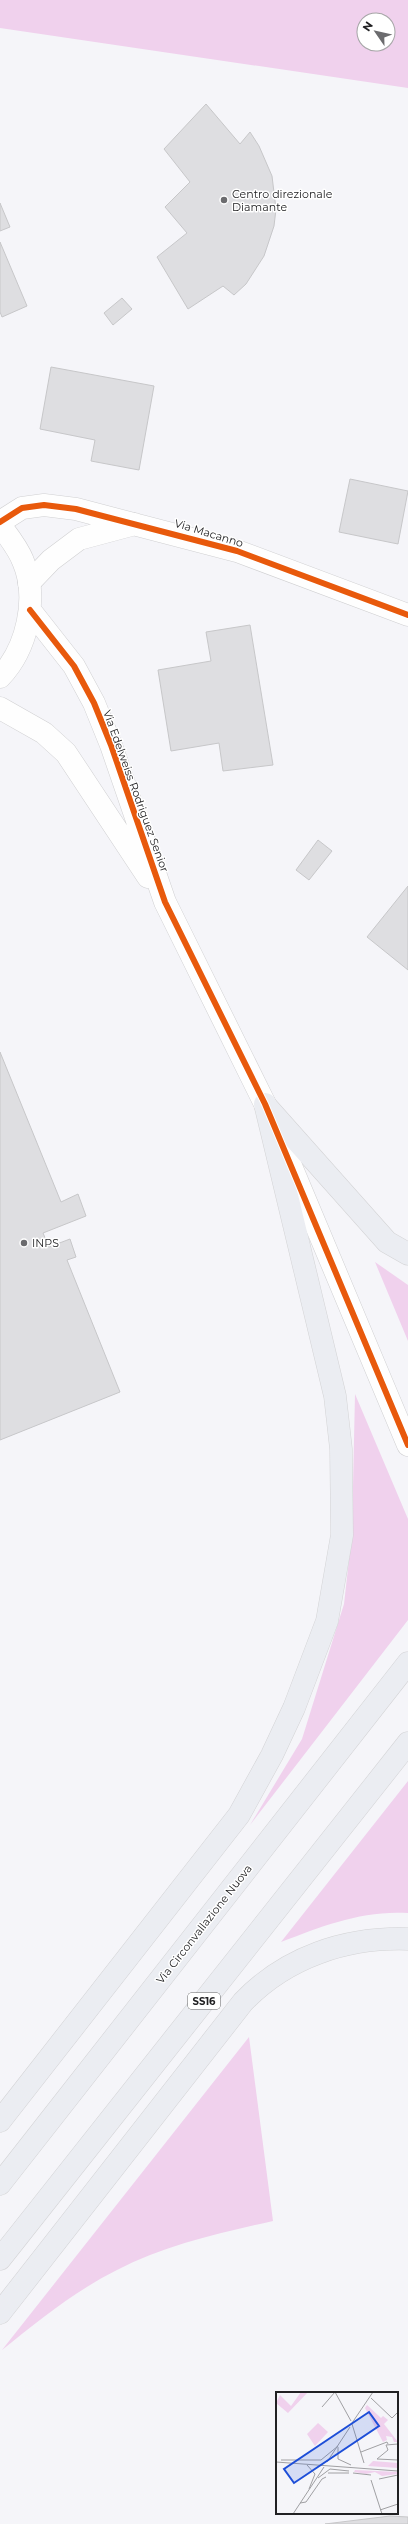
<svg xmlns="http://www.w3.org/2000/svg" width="408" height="2524" font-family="Montserrat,sans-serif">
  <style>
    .green { fill: #f0d1ed; fill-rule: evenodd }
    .building { fill: #dedee1; stroke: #c7c7c9 }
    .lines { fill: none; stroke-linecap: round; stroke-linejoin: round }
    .minor-casing { stroke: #d0d0d2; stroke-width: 23 }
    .tertiary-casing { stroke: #d0d0d2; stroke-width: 23 }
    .primary-casing { stroke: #d3d3d5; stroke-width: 23 }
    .minor { stroke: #fefefe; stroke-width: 22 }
    .tertiary { stroke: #fefefe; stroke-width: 22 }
    .primary { stroke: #ebedf2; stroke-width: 22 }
    .cycleway-casing { stroke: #fff; stroke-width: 8 }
    .cycleway { stroke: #e8590c; stroke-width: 6 }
    .poi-dot { fill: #6b6b6e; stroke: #fff; stroke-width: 1.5 }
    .labels { text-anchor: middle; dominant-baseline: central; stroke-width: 3; stroke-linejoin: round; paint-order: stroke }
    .shield { fill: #fff; stroke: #646465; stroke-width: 1 }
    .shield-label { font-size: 10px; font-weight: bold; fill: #212123 }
    .poi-label { font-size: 11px; fill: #212123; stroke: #fff; text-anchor: start }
    .street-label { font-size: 11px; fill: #212123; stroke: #fff }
    .inset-road { fill: none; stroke: #a0a0a3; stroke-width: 1 }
    .view { fill: #1d4ed8; fill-opacity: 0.15; stroke: #1d4ed8; stroke-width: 2 }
    .inset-edge { fill: none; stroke: #212123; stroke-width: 2 }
  </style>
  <rect width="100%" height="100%" fill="#f5f5f9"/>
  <path class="green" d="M 0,0 L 408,0 L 408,88 L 0,28 ZM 364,20 L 388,20 L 388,44 L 364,44 Z
    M 375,1262 L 408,1285 L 408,1341 Z
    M 355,1394 L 408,1519 L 408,1620 L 250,1825 L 302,1739 L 344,1604 L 352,1533 Z
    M 408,1781 L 408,1913 C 363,1910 322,1926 281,1942 Z
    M 249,2037 L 273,2221 C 220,2233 165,2245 117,2270 C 75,2291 38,2321 2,2350 Z"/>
  <path class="building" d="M 206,104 L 240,144 L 250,132 L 259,146 L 272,176 L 276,209 L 274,226 L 264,256 L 246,284 L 234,295 L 223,286 L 188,309 L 157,257 L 187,233 L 165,207 L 190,182 L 164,149 Z
    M 0,203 L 10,227 L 0,231 Z
    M 0,242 L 27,306 L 2,317 L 0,312 Z
    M 122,298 L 132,309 L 113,325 L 104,313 Z
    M 51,367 L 154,386 L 139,470 L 91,461 L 95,440 L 40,429 Z
    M 350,479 L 408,491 L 398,544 L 339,532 Z
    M 250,625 L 273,765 L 223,771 L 219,743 L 171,751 L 158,670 L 211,661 L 206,632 Z
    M 318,840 L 332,851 L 309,880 L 296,870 Z
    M 408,886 L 408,970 L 367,937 Z
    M 0,1052 L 61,1202 L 78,1194 L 86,1216 L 43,1233 L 49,1247 L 70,1239 L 76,1257 L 67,1260 L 120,1392 L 0,1440 Z
    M 390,2516 L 408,2517 L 408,2524 L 325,2524 Z"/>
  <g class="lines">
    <defs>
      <path id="minor" d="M 0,522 L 22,508 L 44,505 L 76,509 L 237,551 L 408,615
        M 29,583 L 51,560 L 79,539 L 135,524"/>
      <path id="tertiary" d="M 0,525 C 9,537 18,548 23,561 C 39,598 27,649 0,677
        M 30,610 L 74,666 L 94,703 L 111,745 L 165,902 L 265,1104 L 408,1445
        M 0,708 L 44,733 L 66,753 L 148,877"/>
      <path id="primary" d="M 266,1106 L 387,1242 L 408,1254
        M 0,2121 L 239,1815 L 272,1755 L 294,1708 L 327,1621 L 342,1535 L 341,1449 L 335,1396 L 265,1104
        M 0,2184 L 408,1663
        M 0,2259 L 408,1743
        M 0,2313 L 243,2002 C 286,1957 346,1937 408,1939"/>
    </defs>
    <use href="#minor" class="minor-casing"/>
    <use href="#tertiary" class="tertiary-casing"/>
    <use href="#primary" class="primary-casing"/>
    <use href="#minor" class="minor"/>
    <use href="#tertiary" class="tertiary"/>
    <use href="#primary" class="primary"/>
    <defs>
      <path id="cycleway" d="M 0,522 L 22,508 L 44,505 L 76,509 L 237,551 L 408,615
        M 30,610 L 74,666 L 94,703 L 111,745 L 165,902 L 265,1104 L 408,1445"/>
    </defs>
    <use href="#cycleway" class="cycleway-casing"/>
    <use href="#cycleway" class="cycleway"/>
  </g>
  <g class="poi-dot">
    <circle cx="224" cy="200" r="4"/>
    <circle cx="24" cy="1243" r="4"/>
  </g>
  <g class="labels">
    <rect class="shield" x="188" y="1993" width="32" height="16" rx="3"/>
    <g class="shield-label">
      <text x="204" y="2001">SS16</text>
    </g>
    <g class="poi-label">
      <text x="232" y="194">Centro direzionale<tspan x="232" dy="13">Diamante</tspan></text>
      <text x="32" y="1243">INPS</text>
    </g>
    <g class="street-label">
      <text transform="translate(209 533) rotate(17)">Via Macanno</text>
      <text transform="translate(136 791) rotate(70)">Via Edelweiss Rodriguez Senior</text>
      <text transform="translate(204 1924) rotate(-52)">Via Circonvallazione Nuova</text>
    </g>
  </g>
  <g transform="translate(276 2392)">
    <rect width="122" height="122" fill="#f5f5f9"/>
    <path d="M 25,0 L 32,0 L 12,21 L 0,11 L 4,3 L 15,14 ZM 91,13 L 105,26 L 107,24 L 112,28 L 108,32 L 122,50 L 118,50 L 116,45 L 110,44 L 111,48 L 107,50 L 89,16 ZM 42,31 L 52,40 L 39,54 L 31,42 ZM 97,69 L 122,71 L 122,76 L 92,74 ZM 79,78 L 122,80 L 122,82 L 106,84 L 99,80 L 90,82 L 78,80 Z" fill="#f0d1ed"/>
    <path class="inset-road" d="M 59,0 L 75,29M 95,6 L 116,26 L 122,20M 46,15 L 59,0M 76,31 L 97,0M 76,32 L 88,71M 122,52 L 110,53 L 112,58 L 101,67 L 122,68M 62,55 L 62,67 L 75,73M 85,60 L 111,50 L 112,52M 5,68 L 45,68 L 62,54M 0,70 L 122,79M 51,70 L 74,35M 31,73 L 39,82 L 33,97M 52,81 L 73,81M 77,81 L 95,83M 42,86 L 54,77 L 73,79M 103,87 L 122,83M 95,88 L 106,122M 24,111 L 30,110 L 46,87 L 50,85M 104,118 L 122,112M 17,122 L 48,75"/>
    <path class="view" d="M 93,20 L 103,34 L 18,91 L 8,77 Z"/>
    <rect width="122" height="122" class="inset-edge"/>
  </g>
  <g transform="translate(376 32) rotate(304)"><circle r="19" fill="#ffffff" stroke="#a6a6a7"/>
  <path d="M0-3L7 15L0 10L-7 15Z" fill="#6b6b6e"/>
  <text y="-6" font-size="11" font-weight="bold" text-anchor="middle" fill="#212123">N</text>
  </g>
</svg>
